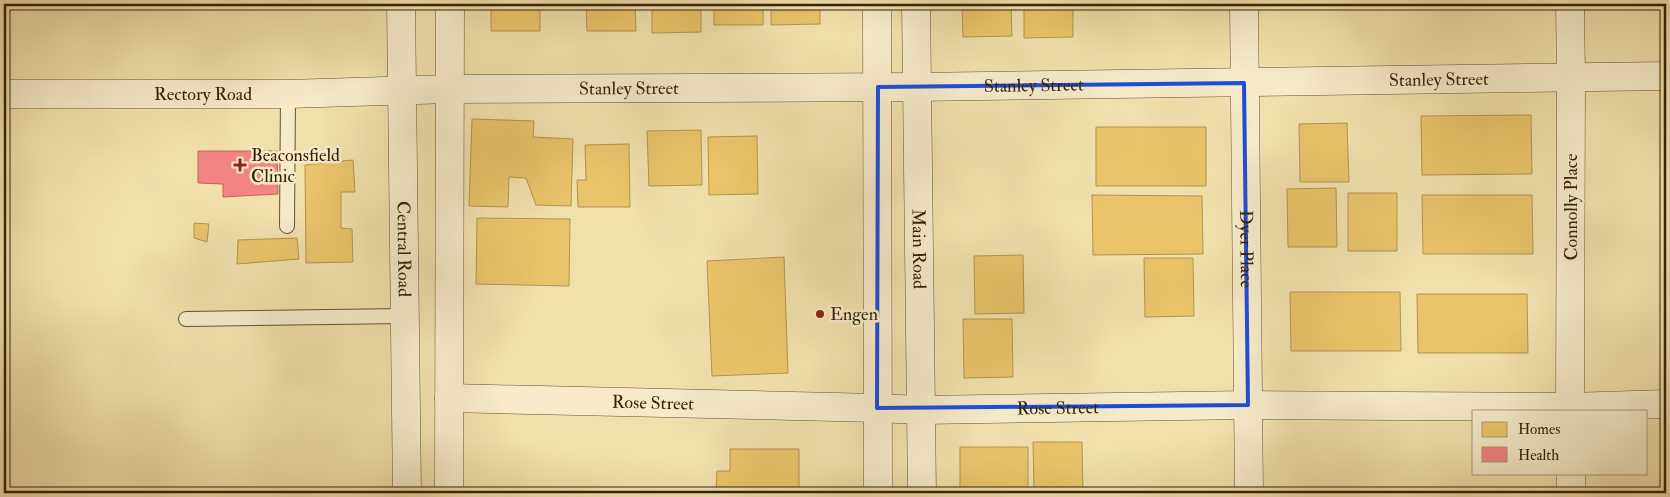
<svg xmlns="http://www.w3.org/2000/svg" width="1670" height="497" font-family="'IM FELL Double Pica',serif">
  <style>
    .homes { fill: #e9c46a; stroke: #b3934d }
    .health { fill: #f28482; stroke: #ba675d }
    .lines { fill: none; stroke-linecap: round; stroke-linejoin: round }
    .service-casing { stroke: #655131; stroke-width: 16 }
    .minor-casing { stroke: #655131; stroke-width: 29 }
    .service { stroke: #f6eac9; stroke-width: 14 }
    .minor { stroke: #f6eac9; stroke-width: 28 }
    .marked { fill: none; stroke: #1d4ed8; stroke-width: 4; stroke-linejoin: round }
    .poi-dot { fill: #8f2418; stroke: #f6eac9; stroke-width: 2 }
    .labels { text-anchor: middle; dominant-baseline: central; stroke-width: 5; stroke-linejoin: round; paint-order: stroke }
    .street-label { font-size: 18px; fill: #362208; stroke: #f6eac9 }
    .poi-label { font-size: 18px; fill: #362208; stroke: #f6eac9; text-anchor: start }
  </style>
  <rect width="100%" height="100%" fill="#f1dfac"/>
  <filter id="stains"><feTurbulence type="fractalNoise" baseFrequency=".004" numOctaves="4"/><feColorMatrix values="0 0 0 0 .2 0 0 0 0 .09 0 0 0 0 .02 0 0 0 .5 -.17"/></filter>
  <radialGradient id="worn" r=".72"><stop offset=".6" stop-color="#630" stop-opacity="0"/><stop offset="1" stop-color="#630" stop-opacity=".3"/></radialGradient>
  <path class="homes" d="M 491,4 L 540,4 L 540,31 L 491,31 Z
    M 586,4 L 635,4 L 636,31 L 587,31 Z
    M 652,4 L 701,4 L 701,32 L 652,33 Z
    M 714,4 L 763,4 L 763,25 L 714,25 Z
    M 771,4 L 820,4 L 820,24 L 771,25 Z
    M 962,4 L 1011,4 L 1012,36 L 963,37 Z
    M 1024,4 L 1073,4 L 1073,37 L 1024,38 Z
    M 1531,115 L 1532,174 L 1422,175 L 1421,116 Z
    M 472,119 L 534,121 L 533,137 L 573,139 L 571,206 L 536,205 L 526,178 L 509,177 L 508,207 L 469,206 Z
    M 1347,123 L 1349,182 L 1300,182 L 1299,124 Z
    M 1096,127 L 1206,127 L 1206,186 L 1096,186 Z
    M 701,130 L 702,185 L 649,186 L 647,131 Z
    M 757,136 L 758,194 L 709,195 L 708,137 Z
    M 629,144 L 630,207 L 578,207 L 577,180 L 586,180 L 585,145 Z
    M 353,160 L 355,192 L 341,192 L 341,228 L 352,229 L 353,262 L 306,263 L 305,165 Z
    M 1336,188 L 1337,247 L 1288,247 L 1287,189 Z
    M 1348,193 L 1397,193 L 1397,251 L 1348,251 Z
    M 1092,195 L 1202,196 L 1203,254 L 1093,255 Z
    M 1422,195 L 1532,195 L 1533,254 L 1423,254 Z
    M 477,218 L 570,219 L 569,286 L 476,284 Z
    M 194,223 L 209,224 L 207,242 L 194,238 Z
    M 297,238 L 299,259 L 237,264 L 238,240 Z
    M 1023,255 L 1024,313 L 975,314 L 974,256 Z
    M 784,257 L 788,373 L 712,376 L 707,261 Z
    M 1144,258 L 1193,258 L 1194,316 L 1145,317 Z
    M 1290,292 L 1400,292 L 1401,351 L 1291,351 Z
    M 1417,294 L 1527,294 L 1528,353 L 1418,353 Z
    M 963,319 L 1012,319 L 1013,377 L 964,378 Z
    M 1033,442 L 1082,442 L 1083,493 L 1034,493 Z
    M 960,447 L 1028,447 L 1028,493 L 960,493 Z
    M 730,449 L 799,449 L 799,493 L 716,493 L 717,471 L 730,471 Z"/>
  <path class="health" d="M 198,151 L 277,151 L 278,194 L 223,197 L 223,184 L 198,183 Z"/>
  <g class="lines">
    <defs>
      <path id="service" d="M 287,226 L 288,94
        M 186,319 L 405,316"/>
      <g id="minor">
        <path id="s1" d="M 401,4 L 407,493"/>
        <path d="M 877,4 L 878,493"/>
        <path id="s2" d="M 916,4 L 922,493"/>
        <path id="s3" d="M 1244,4 L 1249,493"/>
        <path d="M 1570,4 L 1571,77 L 1570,411"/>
        <path id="s4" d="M 4,94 L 288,94 L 450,89 L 916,87 L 1666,76"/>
        <path id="s5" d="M 449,398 L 877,408 L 921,410 L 1248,405 L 1570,407 L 1666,404"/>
        <path d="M 1571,473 L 1571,493"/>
        <path d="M 449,493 L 450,4"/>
      </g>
    </defs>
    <use href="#service" class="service-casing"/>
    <use href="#minor" class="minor-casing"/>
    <use href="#service" class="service"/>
    <use href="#minor" class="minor"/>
  </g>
  <path class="marked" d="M 1244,83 L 1248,405 L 877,408 L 878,87 Z"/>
  <g class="poi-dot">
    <path d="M237.5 157.5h5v5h5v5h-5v5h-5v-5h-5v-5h5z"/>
    <circle cx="820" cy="314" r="5"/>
  </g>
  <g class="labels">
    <g class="street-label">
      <text stroke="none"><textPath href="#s4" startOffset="1435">Stanley Street</textPath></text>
      <text stroke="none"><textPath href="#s4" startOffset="1030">Stanley Street</textPath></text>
      <text stroke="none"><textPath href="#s4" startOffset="625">Stanley Street</textPath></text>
      <text stroke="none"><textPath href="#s4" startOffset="199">Rectory Road</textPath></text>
      <text transform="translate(1571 207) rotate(-90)">Connolly Place</text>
      <text stroke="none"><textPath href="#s1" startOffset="245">Central Road</textPath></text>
      <text stroke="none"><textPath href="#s2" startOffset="245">Main Road</textPath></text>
      <text stroke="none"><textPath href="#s3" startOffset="245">Dyer Place</textPath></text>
      <text stroke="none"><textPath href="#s5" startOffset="204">Rose Street</textPath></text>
      <text stroke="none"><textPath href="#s5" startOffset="609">Rose Street</textPath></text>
    </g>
    <g class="poi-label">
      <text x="251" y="155">Beaconsfield<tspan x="251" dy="21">Clinic</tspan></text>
      <text x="830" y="314">Engen</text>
    </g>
  </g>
  <rect width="1670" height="497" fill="none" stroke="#f1dfac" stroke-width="20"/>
  <rect x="5" y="5" width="1660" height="487" fill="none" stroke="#362208" stroke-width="2.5"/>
  <rect x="10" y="10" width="1650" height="477" fill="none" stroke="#362208"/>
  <rect x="1472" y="410" width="175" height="65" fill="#f6eac9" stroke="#a99a7c"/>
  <rect x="1482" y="422" width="25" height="15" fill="#e9c46a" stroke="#a99a7c"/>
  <text x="1518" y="434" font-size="15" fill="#362208">Homes</text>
  <rect x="1482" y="447" width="25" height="15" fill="#f28482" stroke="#a99a7c"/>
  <text x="1518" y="460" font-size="15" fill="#362208">Health</text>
  <rect width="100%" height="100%" filter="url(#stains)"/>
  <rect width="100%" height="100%" fill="url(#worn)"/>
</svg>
